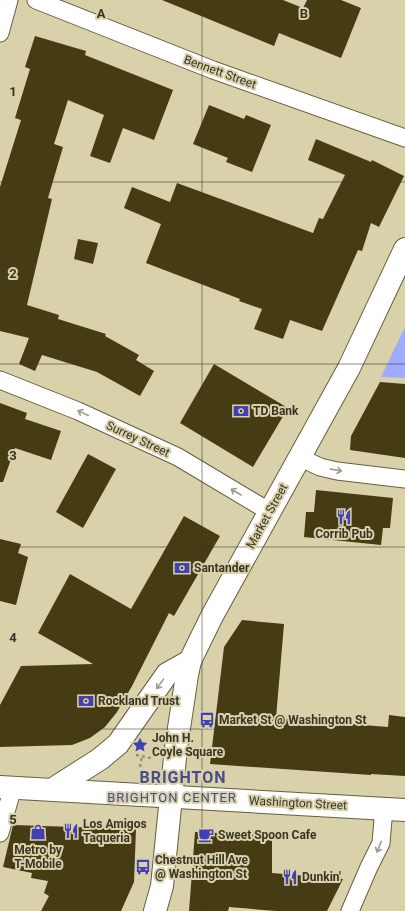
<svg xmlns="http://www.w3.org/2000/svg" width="405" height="911" font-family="Roboto,sans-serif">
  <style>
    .green { fill: #a0abfd }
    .building { fill: #453c13 }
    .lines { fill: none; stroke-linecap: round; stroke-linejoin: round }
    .minor-casing { stroke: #675f3c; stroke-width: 19 }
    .secondary-casing { stroke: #675f3c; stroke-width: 24 }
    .primary-casing { stroke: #675f3c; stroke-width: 24 }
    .path { stroke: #989174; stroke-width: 2.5; stroke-dasharray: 3 3; stroke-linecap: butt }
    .minor { stroke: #fff; stroke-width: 17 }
    .secondary { stroke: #fff; stroke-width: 22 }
    .primary { stroke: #fff; stroke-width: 22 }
    .oneway { stroke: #9c9a92 }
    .grid { fill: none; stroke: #393526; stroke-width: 1; stroke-opacity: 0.55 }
    .labels { text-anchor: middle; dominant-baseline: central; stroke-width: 4; stroke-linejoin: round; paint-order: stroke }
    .street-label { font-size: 12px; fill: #393526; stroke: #d9d1aa }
    .poi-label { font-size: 12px; font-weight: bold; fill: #393526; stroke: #d9d1aa; text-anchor: start }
    .neighbourhood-label { font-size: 13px; letter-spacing: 1px; fill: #474d8a; stroke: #d9d1aa }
    .district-label { font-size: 16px; font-weight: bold; letter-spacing: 1px; fill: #474d8a; stroke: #d9d1aa }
    .grid-label { font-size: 13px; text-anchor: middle; font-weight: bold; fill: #393526; stroke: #d9d1aa; stroke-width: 4; stroke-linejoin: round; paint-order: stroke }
  </style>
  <rect width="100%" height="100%" fill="#d9d1aa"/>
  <path class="green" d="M 405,327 L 405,378 L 381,377 Z"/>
  <path class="building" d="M 162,0 L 283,0 L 303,8 L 307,0 L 341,0 L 361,8 L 341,58 L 279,33 L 274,46 Z
    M 35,36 L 86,51 L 85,55 L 173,90 L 154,140 L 123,128 L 110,163 L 90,156 L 104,115 L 68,100 L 54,144 L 63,147 L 48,198 L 52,199 L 27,305 L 59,315 L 58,319 L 106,334 L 105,336 L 139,355 L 136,360 L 154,371 L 140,396 L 97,372 L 42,355 L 35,371 L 19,364 L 29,338 L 0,331 L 0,187 L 21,120 L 15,118 L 30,69 L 25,67 Z
    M 209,105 L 244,119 L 246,115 L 271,125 L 252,172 L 226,162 L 228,158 L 193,144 Z
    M 316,139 L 371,162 L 372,160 L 404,176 L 379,227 L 371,223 L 362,251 L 358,250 L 322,331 L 290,320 L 283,339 L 254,329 L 262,309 L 239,301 L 240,299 L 146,263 L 161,224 L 124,208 L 132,187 L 170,202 L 177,183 L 313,233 L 319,218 L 323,219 L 345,175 L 308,160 Z
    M 78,239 L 98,243 L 93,264 L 74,259 Z
    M 214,364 L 288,408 L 253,467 L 180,423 Z
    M 380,382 L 405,384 L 405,458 L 350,450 L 351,436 Z
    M 0,403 L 27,413 L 25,419 L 61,431 L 51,460 L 15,448 L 3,482 L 0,482 Z
    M 88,454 L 116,469 L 83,528 L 56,512 Z
    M 316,490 L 393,498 L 390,528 L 383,528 L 381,545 L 304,537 L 306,512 L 314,512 Z
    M 184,516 L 220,536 L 174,616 L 169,613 L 132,686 L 117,712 L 105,727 L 90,738 L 72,745 L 0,747 L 0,705 L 21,666 L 93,664 L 38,633 L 70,574 L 131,609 Z
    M 0,539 L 21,544 L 18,553 L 28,557 L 16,605 L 0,601 Z
    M 242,620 L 284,624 L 276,718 L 388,727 L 389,715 L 405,717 L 405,776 L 371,774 L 371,775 L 210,764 L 224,647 Z
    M 13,825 L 136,829 L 134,882 L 121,911 L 41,911 L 49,896 L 44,893 L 48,881 L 31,878 L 32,873 L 3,867 Z
    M 195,832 L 272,835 L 272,873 L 343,879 L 327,911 L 276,911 L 229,907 L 228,911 L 189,911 Z"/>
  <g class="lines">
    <defs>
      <path id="minor" d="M 36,0 L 213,70 L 405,138
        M 0,33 L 9,0
        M 0,380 L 78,411 L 178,457 L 270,512
        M 299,457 L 320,467 L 337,471 L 405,479
        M 0,833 L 13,787
        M 350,911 L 369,867 L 381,843 L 384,808"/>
      <path id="secondary" d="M 155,911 L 162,886 L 176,748 L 187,675 L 190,661 L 212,616 L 349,368 L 405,249"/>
      <path id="primary" d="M 0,787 L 405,810
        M 53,789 L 100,759 L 118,744 L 167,674 L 190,661"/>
    </defs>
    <use href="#minor" class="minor-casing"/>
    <use href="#secondary" class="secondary-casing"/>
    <use href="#primary" class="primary-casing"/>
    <path class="path" d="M 136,755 L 151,758
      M 140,767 L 142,756"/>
    <use href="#minor" class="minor"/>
    <use href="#secondary" class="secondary"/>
    <use href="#primary" class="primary"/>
  </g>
  <defs><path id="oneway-shaft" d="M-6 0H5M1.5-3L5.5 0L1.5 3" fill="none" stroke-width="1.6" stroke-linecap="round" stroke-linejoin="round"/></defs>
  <g class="oneway">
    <use href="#oneway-shaft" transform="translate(83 413) rotate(-155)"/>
    <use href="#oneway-shaft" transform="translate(336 470) rotate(10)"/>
    <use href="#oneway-shaft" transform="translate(236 492) rotate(-150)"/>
    <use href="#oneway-shaft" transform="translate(160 684) rotate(126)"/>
    <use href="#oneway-shaft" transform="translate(379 847) rotate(112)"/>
  </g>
  <path class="grid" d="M 202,0 L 202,911M 0,182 L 405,182M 0,364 L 405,364M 0,547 L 405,547M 0,729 L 405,729"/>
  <defs>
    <symbol id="bank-bare" viewBox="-9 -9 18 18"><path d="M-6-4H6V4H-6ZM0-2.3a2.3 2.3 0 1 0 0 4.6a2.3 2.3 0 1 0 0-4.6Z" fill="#4340b6" stroke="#d9d1aa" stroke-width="2.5" paint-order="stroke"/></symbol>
    <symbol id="restaurant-bare" viewBox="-9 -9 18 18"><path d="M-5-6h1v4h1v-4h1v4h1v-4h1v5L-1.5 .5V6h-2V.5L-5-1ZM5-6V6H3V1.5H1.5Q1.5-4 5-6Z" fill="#4340b6" stroke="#d9d1aa" stroke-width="2.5" paint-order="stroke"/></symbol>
    <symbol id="bus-bare" viewBox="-9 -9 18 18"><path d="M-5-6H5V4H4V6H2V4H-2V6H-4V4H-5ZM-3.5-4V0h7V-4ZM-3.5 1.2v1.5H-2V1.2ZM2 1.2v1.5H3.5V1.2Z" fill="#4340b6" stroke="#d9d1aa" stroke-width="2.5" paint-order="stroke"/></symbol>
    <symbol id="sight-bare" viewBox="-9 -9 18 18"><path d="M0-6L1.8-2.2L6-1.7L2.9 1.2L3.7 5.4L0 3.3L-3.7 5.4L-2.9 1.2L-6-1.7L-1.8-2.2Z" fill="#4340b6" stroke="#d9d1aa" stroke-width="2.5" paint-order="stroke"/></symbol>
    <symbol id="shop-bare" viewBox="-9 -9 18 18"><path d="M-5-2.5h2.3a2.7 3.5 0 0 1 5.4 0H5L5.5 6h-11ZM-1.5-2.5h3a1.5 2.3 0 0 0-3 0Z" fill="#4340b6" stroke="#d9d1aa" stroke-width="2.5" paint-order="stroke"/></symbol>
    <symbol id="cafe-bare" viewBox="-9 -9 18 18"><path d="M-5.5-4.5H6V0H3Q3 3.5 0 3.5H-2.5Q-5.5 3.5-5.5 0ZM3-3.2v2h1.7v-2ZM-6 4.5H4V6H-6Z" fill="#4340b6" stroke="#d9d1aa" stroke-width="2.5" paint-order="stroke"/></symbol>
  </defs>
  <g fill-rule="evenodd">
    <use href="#bank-bare" x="230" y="400" width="22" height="22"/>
    <use href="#restaurant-bare" x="333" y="506" width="22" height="22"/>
    <use href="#bank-bare" x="171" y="557" width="22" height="22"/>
    <use href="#bank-bare" x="75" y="690" width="22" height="22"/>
    <use href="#bus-bare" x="196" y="709" width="22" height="22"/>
    <use href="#sight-bare" x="129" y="734" width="22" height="22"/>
    <use href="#restaurant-bare" x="60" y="820" width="22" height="22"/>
    <use href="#shop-bare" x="27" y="821" width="22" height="22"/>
    <use href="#cafe-bare" x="195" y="824" width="22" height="22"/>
    <use href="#bus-bare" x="132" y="856" width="22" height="22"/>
    <use href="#restaurant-bare" x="279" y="866" width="22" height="22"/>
  </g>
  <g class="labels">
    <g class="street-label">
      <text transform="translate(220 72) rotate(20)">Bennett Street</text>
      <text transform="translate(138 439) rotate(25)">Surrey Street</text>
      <text transform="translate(267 516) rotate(-61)">Market Street</text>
      <text transform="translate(298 803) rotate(3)">Washington Street</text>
    </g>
    <g class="poi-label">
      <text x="253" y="411">TD Bank</text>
      <text x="344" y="534" text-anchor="middle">Corrib Pub</text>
      <text x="194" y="568">Santander</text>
      <text x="98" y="701">Rockland Trust</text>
      <text x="219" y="720">Market St @ Washington St</text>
      <text x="152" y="738">John H.<tspan x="152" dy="14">Coyle Square</tspan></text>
      <text x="83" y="824">Los Amigos<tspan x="83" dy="14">Taqueria</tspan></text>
      <text x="218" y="835">Sweet Spoon Cafe</text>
      <text x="38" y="850" text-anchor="middle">Metro by<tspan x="38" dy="14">T-Mobile</tspan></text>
      <text x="155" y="860">Chestnut Hill Ave<tspan x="155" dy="14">@ Washington St</tspan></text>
      <text x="302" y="877">Dunkin'</text>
    </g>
    <g class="neighbourhood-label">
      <text x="172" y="797">BRIGHTON CENTER</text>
    </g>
    <g class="district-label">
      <text x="183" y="777">BRIGHTON</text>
    </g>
  </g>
  <g class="grid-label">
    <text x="101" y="18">A</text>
    <text x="304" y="18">B</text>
    <text x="13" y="96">1</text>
    <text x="13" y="278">2</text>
    <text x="13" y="460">3</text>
    <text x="13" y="642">4</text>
    <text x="13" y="824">5</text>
  </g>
</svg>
